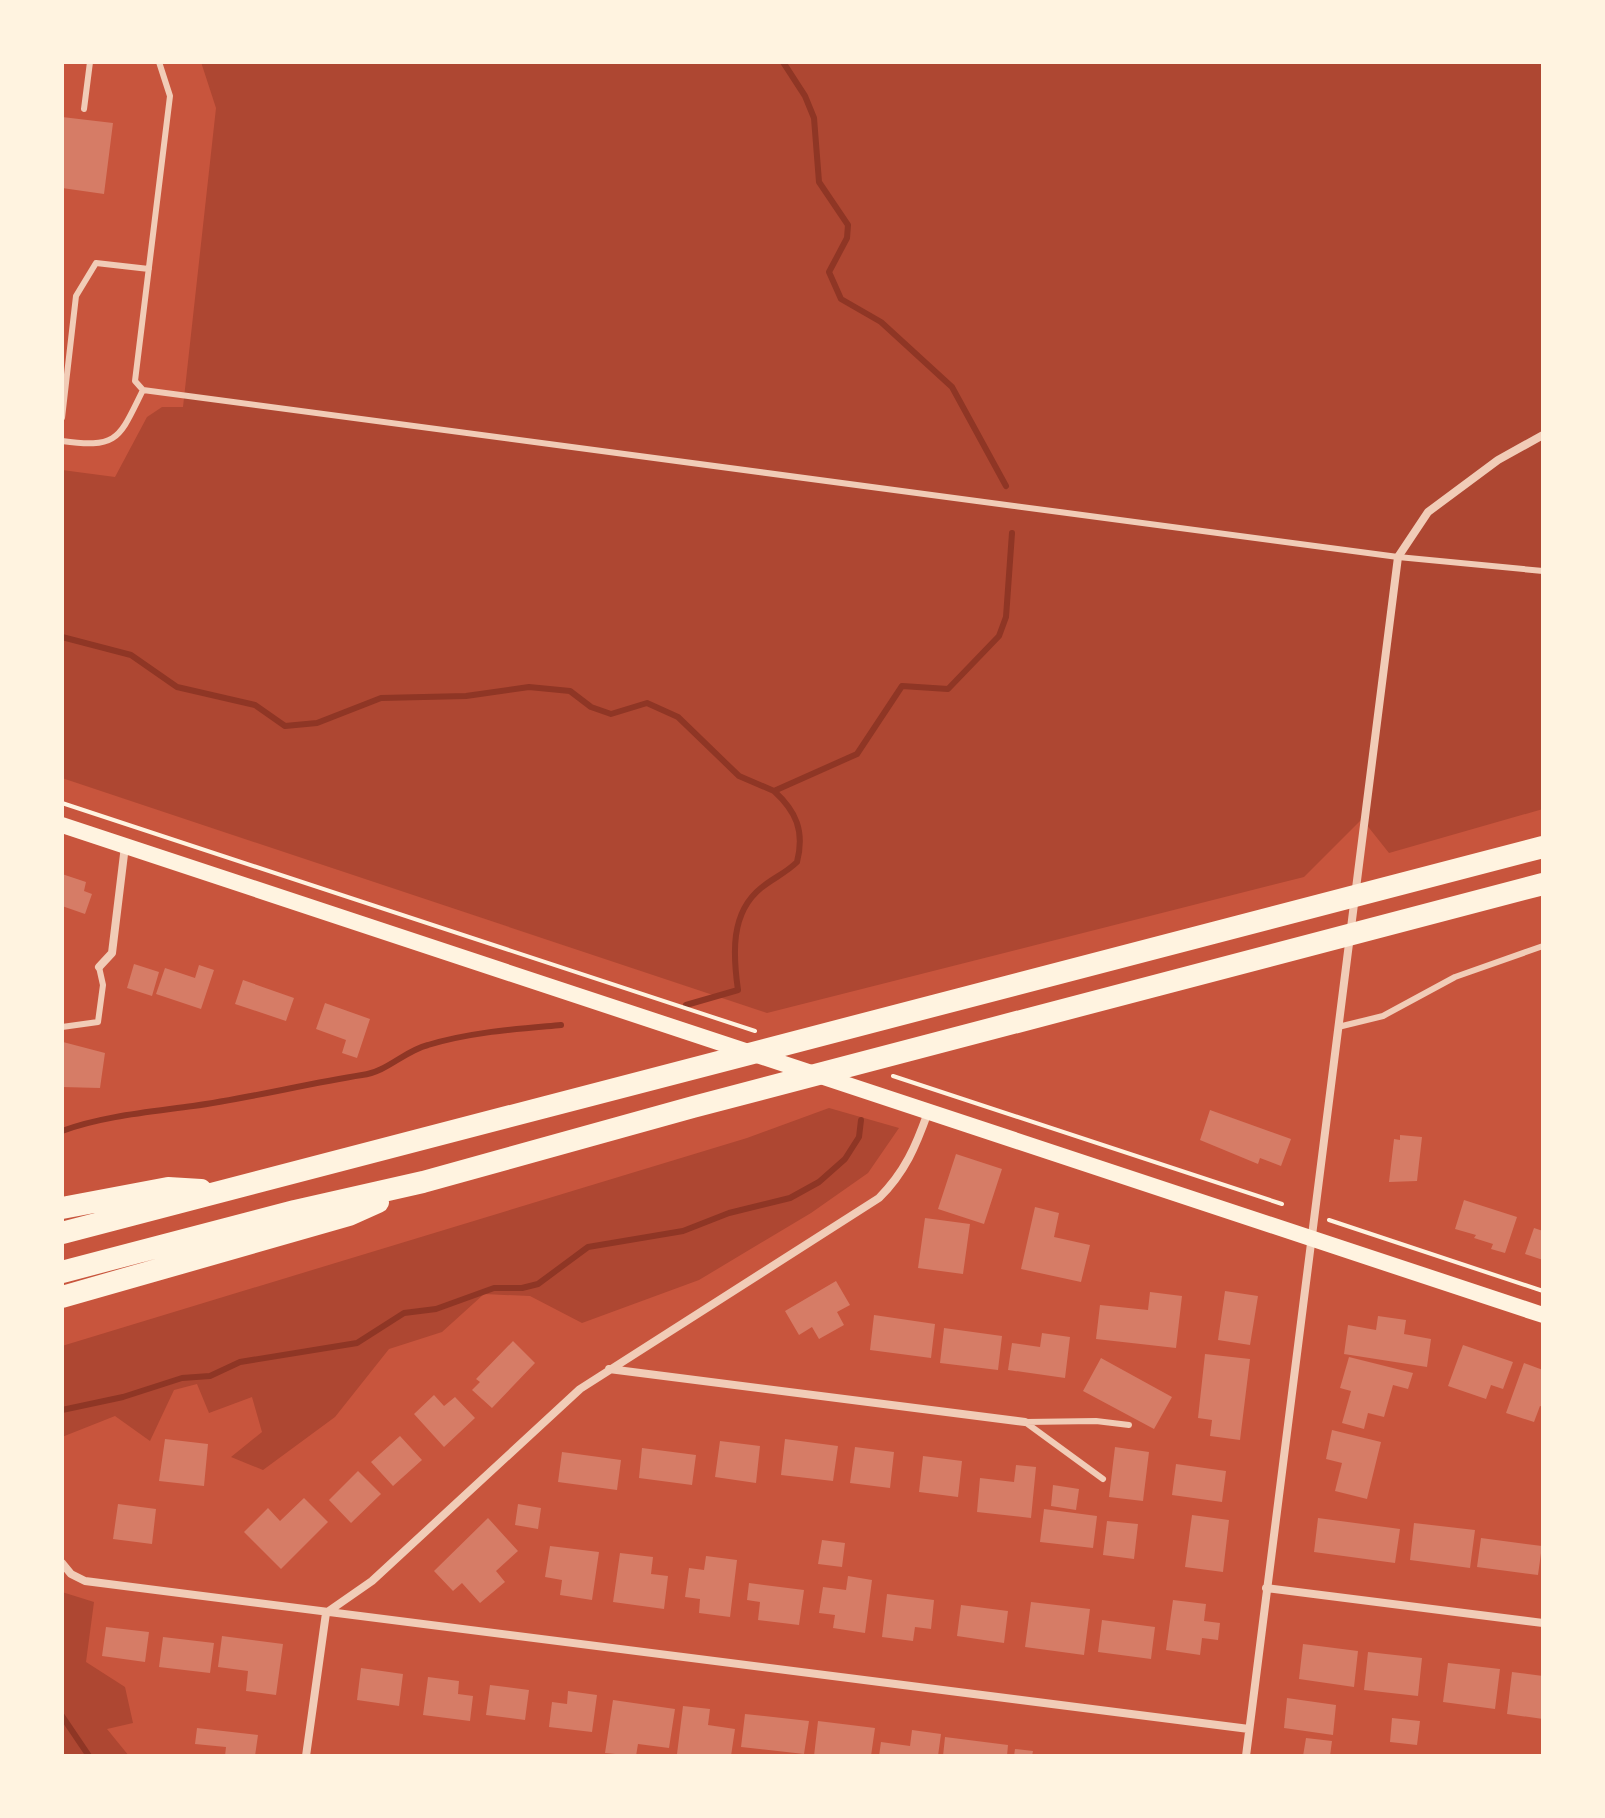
<svg xmlns="http://www.w3.org/2000/svg" width="1605" height="1818" font-family="Figtree,sans-serif">
  <style>
    .green { fill: #ae4732 }
    .lines { fill: none; stroke-linecap: round; stroke-linejoin: round }
    .stream { stroke: #8f3625; stroke-width: 6 }
    .building { fill: #d67c66 }
    .path { stroke: #fff3e0; stroke-width: 4 }
    .service { stroke: #f1ccb7; stroke-width: 6 }
    .minor { stroke: #f1ccb7; stroke-width: 8 }
    .secondary { stroke: #fff3e0; stroke-width: 16 }
    .motorway { stroke: #fff3e0; stroke-width: 22 }
  </style>
  <rect width="100%" height="100%" fill="#c8553d"/>
  <path class="green" d="M 201,62 L 1543,62 L 1543,809 L 1389,853 L 1362,819 L 1304,877 L 767,1013 L 62,778 L 62,470 L 115,477 L 147,417 L 162,407 L 183,407 L 216,108 Z
    M 829,1108 L 899,1128 L 868,1173 L 811,1213 L 699,1280 L 582,1323 L 530,1296 L 484,1294 L 442,1332 L 389,1349 L 335,1417 L 263,1470 L 231,1457 L 262,1432 L 252,1397 L 209,1413 L 197,1384 L 174,1390 L 150,1441 L 115,1416 L 62,1437 L 62,1346 L 747,1138 Z
    M 62,1592 L 94,1602 L 86,1662 L 125,1687 L 133,1723 L 107,1729 L 129,1756 L 62,1756 Z"/>
  <g class="lines">
    <path class="stream" d="M 783,62 L 805,96 L 814,118 L 819,182 L 848,225 L 847,238 L 829,272 L 841,299 L 881,322 L 952,387 L 1006,486
      M 62,637 L 131,655 L 177,687 L 255,705 L 285,726 L 317,723 L 381,698 L 466,696 L 529,687 L 570,691 L 591,707 L 611,714 L 647,703 L 678,717 L 739,776 L 774,791
      M 686,1005 L 738,990 C 733,955 730,913 761,888 C 773,878 786,873 797,862 C 805,831 796,811 774,791 L 857,754 L 902,686 L 948,689 L 999,636 L 1006,617 L 1012,533
      M 62,1131 C 103,1116 150,1112 193,1106 C 250,1098 305,1084 362,1075 C 387,1072 404,1051 428,1045 C 470,1032 517,1029 561,1025
      M 62,1410 L 123,1397 L 182,1378 L 210,1376 L 240,1362 L 357,1343 L 404,1313 L 436,1309 L 494,1288 L 522,1288 L 538,1284 L 588,1247 L 683,1231 L 729,1213 L 790,1198 L 819,1182 L 845,1159 L 859,1137 L 861,1120
      M 62,1716 L 89,1756"/>
  </g>
  <path class="building" d="M 62,117 L 113,123 L 104,194 L 62,188 Z
    M 62,874 L 86,882 L 84,891 L 92,894 L 85,914 L 62,906 Z
    M 134,964 L 159,972 L 152,996 L 127,988 Z
    M 199,965 L 214,970 L 201,1009 L 156,994 L 165,968 L 195,978 Z
    M 243,980 L 294,998 L 286,1021 L 235,1004 Z
    M 325,1003 L 370,1019 L 357,1058 L 342,1053 L 346,1040 L 316,1029 Z
    M 63,1042 L 105,1053 L 100,1088 L 62,1087 Z
    M 1210,1110 L 1291,1139 L 1281,1166 L 1260,1158 L 1258,1164 L 1200,1140 Z
    M 1400,1135 L 1422,1137 L 1417,1181 L 1389,1182 L 1394,1139 L 1400,1140 Z
    M 956,1154 L 1002,1169 L 984,1224 L 938,1209 Z
    M 1464,1200 L 1517,1217 L 1505,1253 L 1491,1249 L 1493,1244 L 1474,1238 L 1476,1235 L 1455,1229 Z
    M 1035,1207 L 1059,1213 L 1054,1237 L 1090,1245 L 1081,1282 L 1021,1269 Z
    M 925,1218 L 970,1224 L 963,1274 L 918,1268 Z
    M 1534,1228 L 1543,1231 L 1543,1260 L 1525,1254 Z
    M 836,1281 L 850,1305 L 837,1312 L 844,1325 L 819,1339 L 812,1327 L 799,1335 L 785,1311 Z
    M 1225,1291 L 1258,1296 L 1250,1345 L 1218,1340 Z
    M 1150,1292 L 1182,1296 L 1176,1348 L 1096,1339 L 1100,1305 L 1148,1310 Z
    M 874,1315 L 935,1324 L 931,1358 L 870,1350 Z
    M 1378,1316 L 1406,1320 L 1404,1334 L 1431,1339 L 1427,1367 L 1344,1354 L 1348,1325 L 1376,1330 Z
    M 944,1328 L 1002,1336 L 998,1370 L 940,1363 Z
    M 1042,1333 L 1070,1337 L 1065,1378 L 1008,1370 L 1012,1343 L 1040,1347 Z
    M 513,1341 L 535,1363 L 492,1408 L 472,1390 L 480,1382 L 476,1379 Z
    M 1463,1345 L 1513,1362 L 1503,1389 L 1491,1385 L 1486,1399 L 1448,1386 Z
    M 1205,1354 L 1250,1359 L 1240,1440 L 1210,1436 L 1212,1420 L 1198,1418 Z
    M 1349,1357 L 1413,1373 L 1408,1389 L 1393,1385 L 1384,1417 L 1368,1413 L 1364,1429 L 1342,1423 L 1351,1391 L 1340,1388 Z
    M 1101,1358 L 1172,1397 L 1154,1429 L 1083,1391 Z
    M 1524,1363 L 1543,1370 L 1543,1407 L 1540,1406 L 1534,1422 L 1506,1413 Z
    M 434,1395 L 444,1406 L 455,1397 L 475,1418 L 444,1447 L 414,1414 Z
    M 1332,1430 L 1381,1442 L 1367,1499 L 1335,1491 L 1342,1463 L 1326,1459 Z
    M 400,1436 L 422,1460 L 393,1486 L 371,1462 Z
    M 165,1439 L 208,1444 L 204,1486 L 159,1481 Z
    M 785,1439 L 838,1446 L 833,1481 L 781,1475 Z
    M 720,1441 L 760,1446 L 756,1483 L 715,1477 Z
    M 855,1447 L 894,1452 L 890,1488 L 850,1483 Z
    M 1115,1447 L 1149,1452 L 1143,1501 L 1109,1497 Z
    M 642,1448 L 696,1455 L 692,1485 L 639,1478 Z
    M 562,1452 L 621,1460 L 617,1490 L 558,1482 Z
    M 923,1456 L 962,1461 L 958,1497 L 919,1492 Z
    M 1176,1464 L 1226,1471 L 1222,1502 L 1172,1495 Z
    M 1016,1465 L 1036,1467 L 1031,1518 L 977,1512 L 980,1478 L 1014,1482 Z
    M 358,1471 L 381,1494 L 351,1523 L 329,1500 Z
    M 1053,1485 L 1079,1489 L 1076,1510 L 1051,1506 Z
    M 304,1498 L 328,1522 L 281,1569 L 244,1532 L 268,1508 L 280,1521 Z
    M 118,1504 L 156,1509 L 152,1544 L 113,1539 Z
    M 518,1504 L 541,1508 L 538,1529 L 515,1525 Z
    M 1044,1509 L 1097,1516 L 1093,1548 L 1040,1542 Z
    M 1192,1515 L 1229,1520 L 1223,1572 L 1185,1567 Z
    M 488,1518 L 518,1551 L 496,1571 L 505,1582 L 480,1603 L 462,1583 L 453,1591 L 434,1571 Z
    M 1318,1518 L 1400,1529 L 1395,1563 L 1314,1552 Z
    M 1107,1521 L 1138,1524 L 1134,1559 L 1103,1555 Z
    M 1414,1523 L 1475,1530 L 1470,1568 L 1410,1560 Z
    M 1481,1538 L 1542,1546 L 1538,1575 L 1477,1567 Z
    M 822,1540 L 845,1543 L 842,1567 L 818,1564 Z
    M 550,1546 L 599,1552 L 592,1600 L 560,1595 L 562,1580 L 545,1577 Z
    M 620,1553 L 653,1557 L 651,1574 L 668,1576 L 664,1609 L 613,1602 Z
    M 706,1556 L 737,1560 L 730,1617 L 699,1613 L 700,1599 L 685,1597 L 689,1568 L 704,1570 Z
    M 848,1576 L 872,1580 L 865,1633 L 833,1628 L 835,1615 L 819,1613 L 823,1587 L 846,1590 Z
    M 749,1583 L 804,1590 L 799,1625 L 758,1620 L 760,1602 L 747,1600 Z
    M 887,1594 L 934,1600 L 931,1629 L 915,1627 L 913,1641 L 882,1637 Z
    M 1173,1600 L 1206,1604 L 1204,1621 L 1220,1623 L 1218,1640 L 1202,1638 L 1200,1655 L 1166,1650 Z
    M 1031,1602 L 1090,1609 L 1084,1655 L 1025,1647 Z
    M 961,1605 L 1008,1611 L 1004,1643 L 957,1636 Z
    M 1102,1620 L 1155,1627 L 1151,1659 L 1098,1652 Z
    M 106,1627 L 149,1632 L 145,1662 L 102,1656 Z
    M 222,1636 L 283,1644 L 276,1695 L 246,1691 L 248,1671 L 218,1667 Z
    M 163,1637 L 214,1643 L 210,1673 L 159,1667 Z
    M 1303,1644 L 1358,1651 L 1354,1687 L 1299,1679 Z
    M 1368,1652 L 1422,1658 L 1418,1696 L 1364,1690 Z
    M 1448,1663 L 1500,1669 L 1495,1709 L 1443,1702 Z
    M 361,1668 L 403,1674 L 399,1706 L 357,1700 Z
    M 1512,1672 L 1543,1676 L 1543,1719 L 1507,1714 Z
    M 428,1677 L 459,1681 L 458,1694 L 473,1696 L 470,1721 L 423,1715 Z
    M 490,1685 L 529,1690 L 525,1720 L 486,1715 Z
    M 568,1691 L 597,1695 L 592,1732 L 549,1727 L 552,1702 L 567,1704 Z
    M 1287,1698 L 1336,1705 L 1333,1735 L 1284,1728 Z
    M 613,1700 L 675,1709 L 669,1748 L 638,1744 L 636,1756 L 605,1753 Z
    M 683,1706 L 710,1709 L 708,1725 L 735,1729 L 731,1756 L 677,1754 Z
    M 745,1714 L 809,1721 L 804,1754 L 741,1747 Z
    M 1392,1718 L 1420,1721 L 1417,1745 L 1390,1742 Z
    M 818,1721 L 875,1728 L 871,1756 L 814,1756 Z
    M 197,1728 L 258,1735 L 255,1756 L 225,1756 L 226,1747 L 195,1744 Z
    M 912,1730 L 941,1734 L 938,1756 L 879,1756 L 881,1742 L 910,1746 Z
    M 945,1737 L 1008,1745 L 1007,1756 L 943,1756 Z
    M 1306,1738 L 1332,1741 L 1330,1756 L 1303,1756 Z
    M 1015,1749 L 1033,1751 L 1032,1756 L 1014,1756 Z"/>
  <g class="lines">
    <path class="path" d="M 62,803 L 755,1031
      M 893,1076 L 1282,1204
      M 1329,1220 L 1543,1291"/>
    <path class="service" d="M 84,109 L 90,62
      M 143,390 L 135,381 L 170,96 L 159,62
      M 62,418 L 76,296 L 96,263 L 149,269
      M 62,441 C 119,449 119,438 143,390 L 1398,557 L 1543,571
      M 62,1027 L 98,1022 L 103,985 L 99,967
      M 1338,1027 L 1383,1016 L 1455,977 L 1543,946
      M 1103,1479 L 1025,1422 L 1096,1421 L 1129,1425"/>
    <path class="minor" d="M 99,967 L 112,953 L 125,846
      M 609,1369 L 1025,1422
      M 62,1563 L 71,1574 L 85,1581 L 1249,1729
      M 1266,1588 L 1543,1623
      M 306,1756 L 326,1613 L 372,1581 L 580,1389 L 879,1198 C 905,1172 916,1146 928,1112
      M 1246,1756 L 1398,557 L 1428,512 L 1498,460 L 1543,435"/>
    <path class="secondary" d="M 62,825 L 1543,1315"/>
    <path class="motorway" d="M 62,1208 L 168,1188 L 201,1190
      M 62,1233 L 1543,847
      M 62,1272 L 295,1211 L 423,1182 L 693,1107 L 1543,884
      M 62,1297 L 349,1215 L 378,1202"/>
  </g>
  <rect width="1605" height="1818" fill="none" stroke="#fff3e0" stroke-width="128"/>
</svg>
